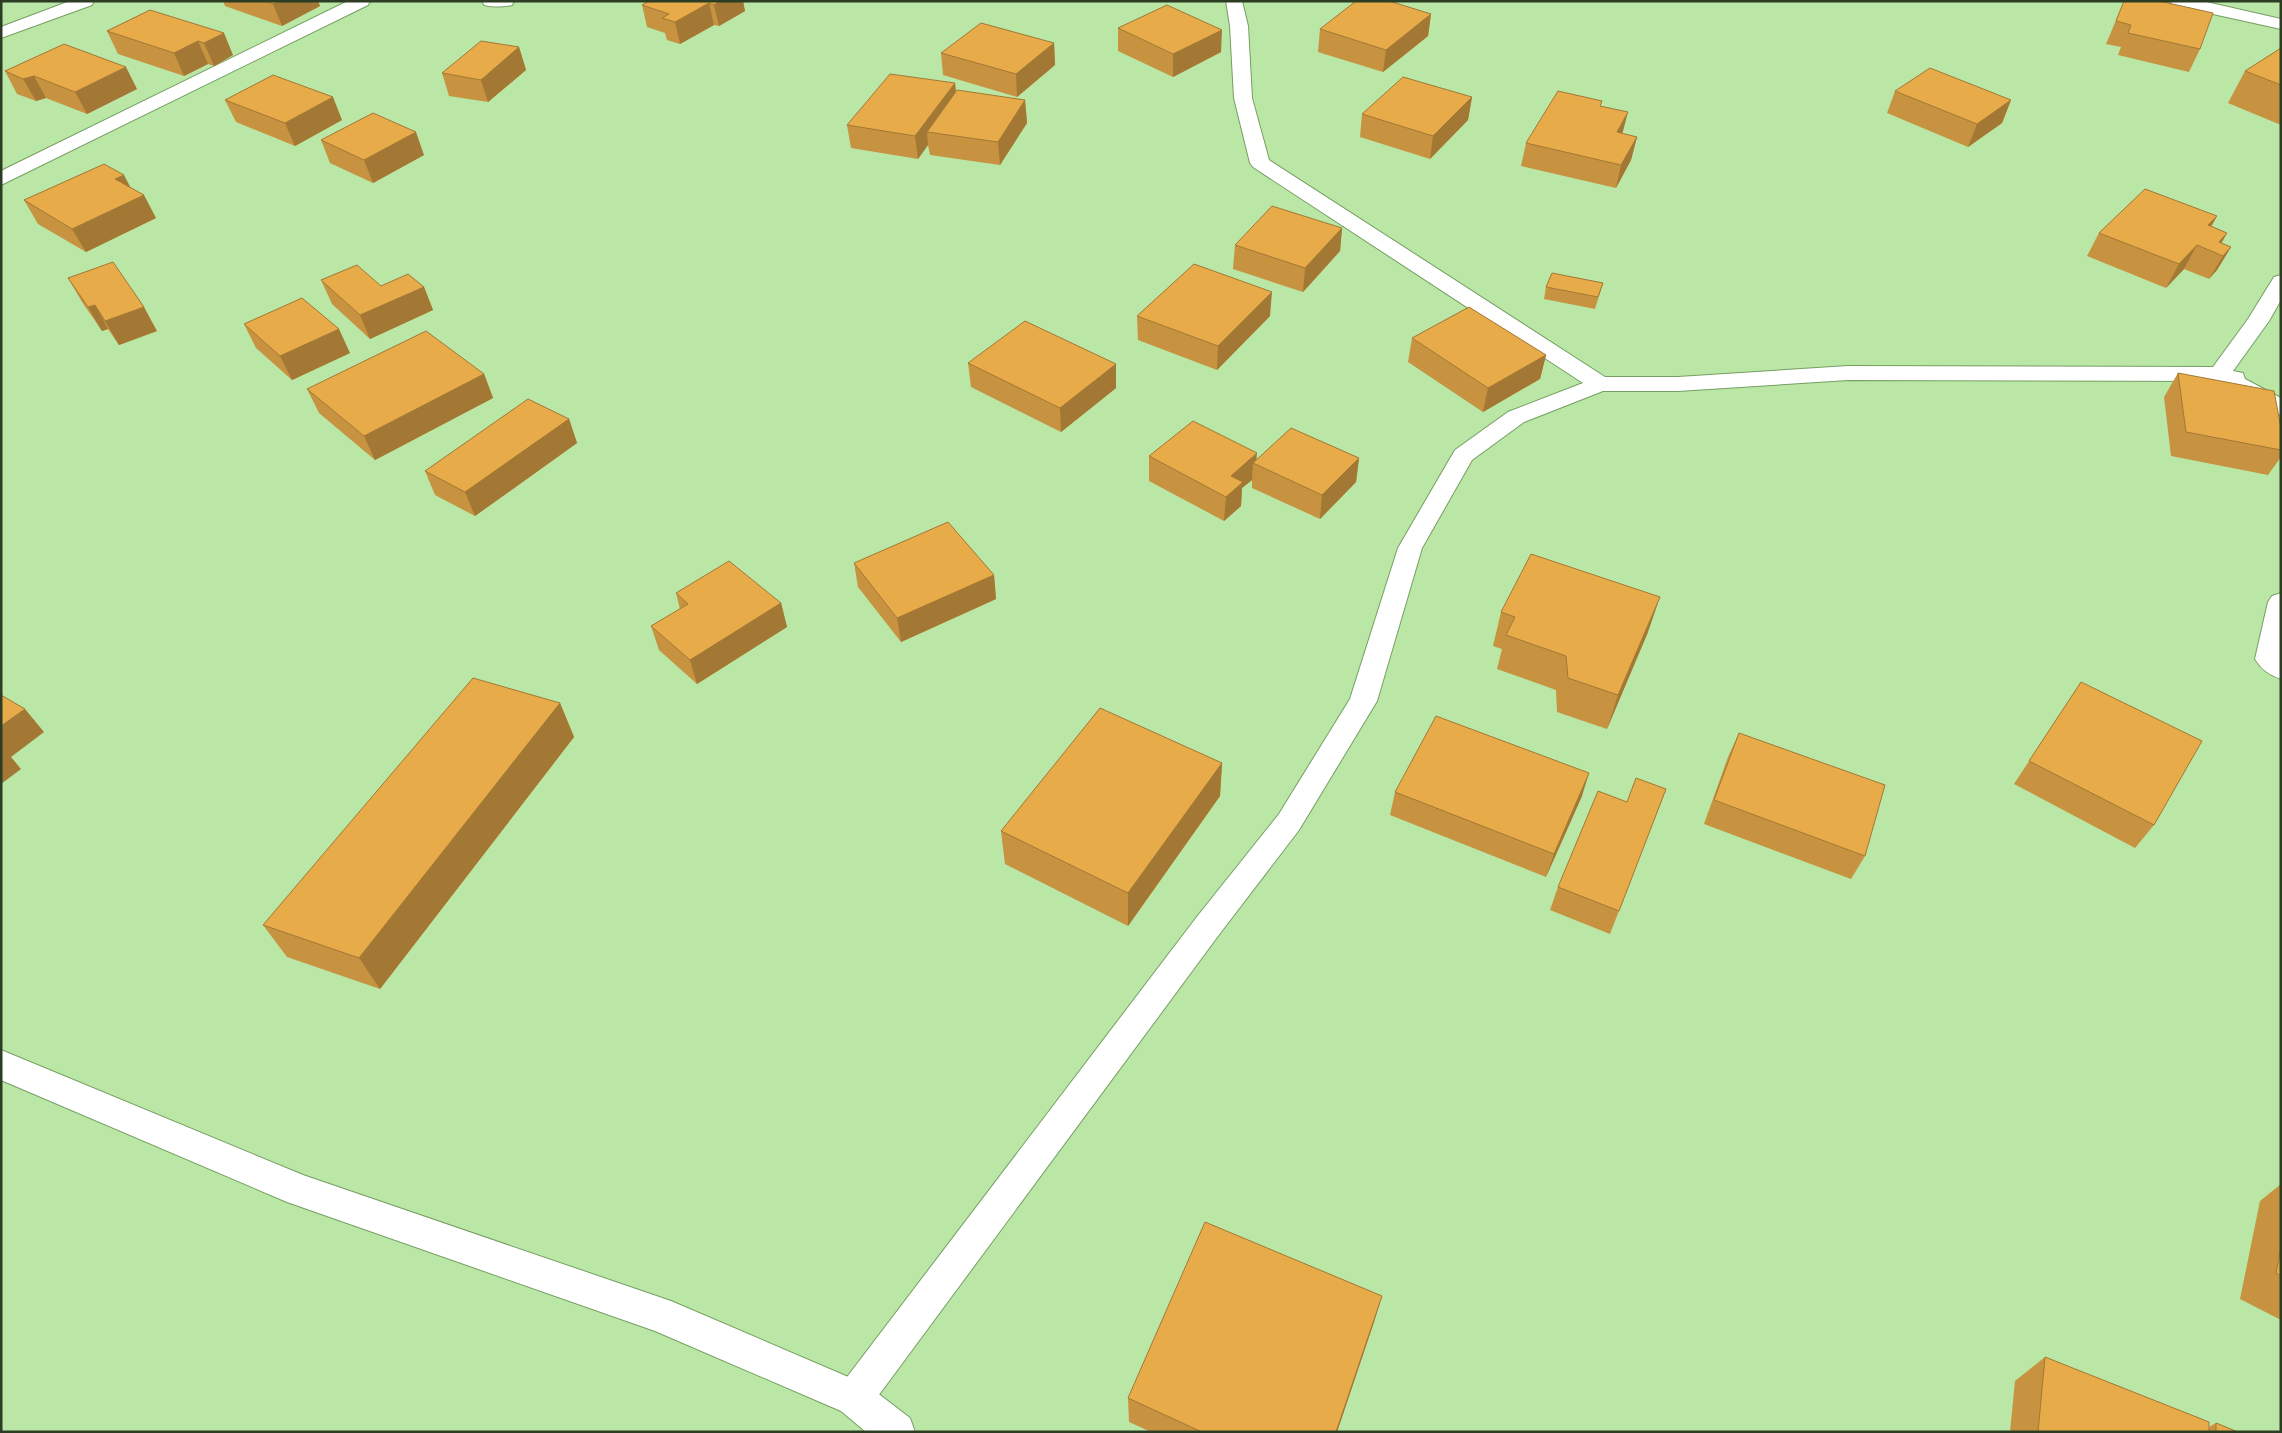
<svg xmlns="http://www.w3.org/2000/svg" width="2282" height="1433" font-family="Arial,sans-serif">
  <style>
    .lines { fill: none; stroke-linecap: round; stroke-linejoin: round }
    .minor-casing { stroke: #769f63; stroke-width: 2 }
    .tertiary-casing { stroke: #769f63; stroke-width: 2 }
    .secondary-casing { stroke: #769f63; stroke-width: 2 }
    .minor { fill: #fff; fill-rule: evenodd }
    .tertiary { fill: #fff; fill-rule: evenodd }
    .secondary { fill: #fff; fill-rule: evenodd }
    .wall { fill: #c79340 }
    .shaded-wall { fill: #a27834 }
    .building { fill: #e7ab4a; stroke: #a27834 }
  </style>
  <rect width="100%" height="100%" fill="#bae6a6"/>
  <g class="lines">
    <defs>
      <path id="minor" d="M 70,1 L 94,1 L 92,5 L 1,38 L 1,27 Z
        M 348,1 L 370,1 L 368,5 L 1,185 L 1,171 Z
        M 482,1 L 514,1 L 512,5 C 503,7 493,7 484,5 Z
        M 1226,1 L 1242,1 L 1248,26 L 1252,98 L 1269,160 L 1605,377 L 1678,377 L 1848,366 L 2213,367 L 2248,319 L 2274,277 L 2281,275 L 2281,300 L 2269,321 L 2233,371 L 2243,373 L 2245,379 L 2281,398 L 2281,415 L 2273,413 L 2215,381 L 1848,380 L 1678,391 L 1603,391 L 1524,422 L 1472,460 L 1422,548 L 1377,701 L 1299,830 L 1218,936 L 867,1411 L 854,1417 L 841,1411 L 835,1398 L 841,1385 L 1196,918 L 1279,814 L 1350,699 L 1398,548 L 1455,450 L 1508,412 L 1583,383 L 1253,167 L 1250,163 L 1234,98 L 1230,26 Z
        M 2281,593 L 2281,679 C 2269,675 2261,669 2255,659 L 2268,602 L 2272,596 Z"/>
      <path id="tertiary" d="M 1,1050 L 303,1175 L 671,1301 L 867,1385 L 910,1418 L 915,1432 L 866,1432 L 841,1411 L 655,1331 L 287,1202 L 1,1080 Z"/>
      <path id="secondary" d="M 2170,1 L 2202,1 L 2281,19 L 2281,29 L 2172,5 Z"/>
    </defs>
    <use href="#minor" class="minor-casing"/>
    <use href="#tertiary" class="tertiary-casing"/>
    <use href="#secondary" class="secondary-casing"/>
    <use href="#minor" class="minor"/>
    <use href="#tertiary" class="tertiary"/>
    <use href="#secondary" class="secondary"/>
  </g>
  <path class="wall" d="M 223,1 L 318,1 L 320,6 L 282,26 L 225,6 Z
    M 649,1 L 743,1 L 745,11 L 719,26 L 714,25 L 680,44 L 667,40 L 665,33 L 647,27 L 642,5 Z
    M 2124,1 L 2200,49 L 2189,72 L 2118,55 L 2121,47 L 2106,44 Z
    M 150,10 L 233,55 L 214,66 L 208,64 L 184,76 L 118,54 L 107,31 Z
    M 1431,14 L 1428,36 L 1383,72 L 1318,52 L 1320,29 Z
    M 1118,28 L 1221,52 L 1173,77 L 1118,51 Z
    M 1054,43 L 1055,65 L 1017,97 L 943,75 L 941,53 Z
    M 519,47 L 526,70 L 488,102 L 449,96 L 442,73 Z
    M 2281,48 L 2281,125 L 2228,103 L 2245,71 Z
    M 5,71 L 137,89 L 87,114 L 46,98 L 36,101 L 17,94 Z
    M 955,83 L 956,91 L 1025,100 L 1027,123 L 1000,165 L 930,155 L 928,145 L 918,159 L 851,148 L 847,125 Z
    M 1895,91 L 2011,100 L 2002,123 L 1968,147 L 1887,113 Z
    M 1472,97 L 1468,120 L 1430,159 L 1360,137 L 1362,114 Z
    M 225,100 L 342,120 L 295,146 L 236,122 Z
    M 1601,106 L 1623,134 L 1637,137 L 1631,160 L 1616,188 L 1521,166 L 1526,143 Z
    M 321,140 L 424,155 L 373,183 L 330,163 Z
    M 130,187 L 156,218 L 86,252 L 38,224 L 24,200 Z
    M 2217,216 L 2211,227 L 2227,233 L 2221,243 L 2231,247 L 2217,270 L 2209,279 L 2184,269 L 2166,288 L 2087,256 L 2099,233 Z
    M 1342,228 L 1340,251 L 1303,292 L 1233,269 L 1235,245 Z
    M 68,278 L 157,331 L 119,345 L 108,329 L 102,331 L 82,302 Z
    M 321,280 L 381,286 L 424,287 L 433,310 L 370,339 L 332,304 Z
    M 1603,283 L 1595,309 L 1544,299 L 1546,287 Z
    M 1137,316 L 1270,316 L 1217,370 L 1138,340 Z
    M 244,324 L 350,353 L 292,380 L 256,348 Z
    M 1412,338 L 1546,355 L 1540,379 L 1483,412 L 1408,362 Z
    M 968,363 L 1116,388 L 1061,432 L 971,387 Z
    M 2178,373 L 2281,428 L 2281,457 L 2268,475 L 2171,456 L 2164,397 Z
    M 484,374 L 493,398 L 375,460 L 319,413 L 307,389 Z
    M 569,419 L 577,443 L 475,516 L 435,495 L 425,471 Z
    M 1149,456 L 1257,460 L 1359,458 L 1356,482 L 1320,519 L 1252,488 L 1252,480 L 1242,488 L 1241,506 L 1224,521 L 1149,481 Z
    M 854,563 L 994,575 L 996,599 L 901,642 L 858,587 Z
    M 676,593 L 781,603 L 787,627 L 697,684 L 659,650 L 651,626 L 680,609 Z
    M 1501,612 L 1648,632 L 1607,729 L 1557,712 L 1556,690 L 1497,669 L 1502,649 L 1493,646 Z
    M 2081,682 L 2154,825 L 2135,848 L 2014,784 Z
    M 560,703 L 574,737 L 380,989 L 287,957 L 263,925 Z
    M 1739,733 L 1865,856 L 1851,879 L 1704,824 L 1728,757 Z
    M 1222,763 L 1220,796 L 1128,926 L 1005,864 L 1001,831 Z
    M 1666,789 L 1610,934 L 1550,910 L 1558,887 L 1627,802 Z
    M 1395,792 L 1582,796 L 1546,877 L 1390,815 Z
    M 2281,1184 L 2281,1320 L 2240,1299 L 2260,1201 Z
    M 1374,1322 L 1337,1432 L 1151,1432 L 1129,1422 L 1128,1398 Z
    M 2045,1357 L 2209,1427 L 2216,1423 L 2238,1432 L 2010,1432 L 2015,1381 Z"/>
  <path class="shaded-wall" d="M 278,1 L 318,1 L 320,6 L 282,26 L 273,4 Z
    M 720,1 L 743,1 L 745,11 L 719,26 L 714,5 Z
    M 709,3 L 714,25 L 680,44 L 675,22 Z
    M 1431,14 L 1428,36 L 1383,72 L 1386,50 Z
    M 1222,30 L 1221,52 L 1173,77 L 1173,54 Z
    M 224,33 L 233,55 L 214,66 L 204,43 Z
    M 198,41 L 208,64 L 184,76 L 174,53 Z
    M 1054,43 L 1055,65 L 1017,97 L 1016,74 Z
    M 519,47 L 526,70 L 488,102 L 481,80 Z
    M 126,67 L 137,89 L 87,114 L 75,92 Z
    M 34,76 L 46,98 L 36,101 L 23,79 Z
    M 955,83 L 957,106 L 927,132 L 928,145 L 918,159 L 915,136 Z
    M 333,97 L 342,120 L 295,146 L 285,123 Z
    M 1472,97 L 1468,120 L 1430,159 L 1433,136 Z
    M 1025,100 L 1027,123 L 1000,165 L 998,142 Z
    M 2011,100 L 2002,123 L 1968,147 L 1977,124 Z
    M 1628,112 L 1622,135 L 1617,132 Z
    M 416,132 L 424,155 L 373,183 L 364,160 Z
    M 1637,137 L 1631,160 L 1616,188 L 1621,165 Z
    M 124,175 L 136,198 L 115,179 Z
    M 144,195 L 156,218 L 86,252 L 72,229 Z
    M 2217,216 L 2203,240 L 2197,245 L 2184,269 L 2166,288 L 2179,264 L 2208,225 Z
    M 1342,228 L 1340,251 L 1303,292 L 1305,268 Z
    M 2227,233 L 2216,253 L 2219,242 Z
    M 2231,247 L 2217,270 L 2209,279 L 2223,256 Z
    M 424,287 L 433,310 L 370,339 L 360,315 Z
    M 1272,292 L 1270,316 L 1217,370 L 1218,346 Z
    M 95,305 L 108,329 L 102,331 L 88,307 Z
    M 144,307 L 157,331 L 119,345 L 105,321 Z
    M 339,329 L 350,353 L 292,380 L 280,356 Z
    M 1546,355 L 1540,379 L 1483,412 L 1488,388 Z
    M 1116,364 L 1116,388 L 1061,432 L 1060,408 Z
    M 484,374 L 493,398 L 375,460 L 364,436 Z
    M 569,419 L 577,443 L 475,516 L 465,492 Z
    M 1257,453 L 1256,465 L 1253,463 L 1252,480 L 1242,488 L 1241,506 L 1224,521 L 1226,497 L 1231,476 Z
    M 1359,458 L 1356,482 L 1320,519 L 1322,495 Z
    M 994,575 L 996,599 L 901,642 L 897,618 Z
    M 1660,597 L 1648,632 L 1607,729 L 1618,695 Z
    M 781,603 L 787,627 L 697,684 L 690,660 Z
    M 560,703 L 574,737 L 380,989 L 359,958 Z
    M 25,709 L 44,732 L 11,757 L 21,769 L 1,784 L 1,726 Z
    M 1222,763 L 1220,796 L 1128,926 L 1128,893 Z
    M 1589,773 L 1582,796 L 1546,877 L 1554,854 Z
    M 1382,1296 L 1374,1322 L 1337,1432 L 1336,1432 Z"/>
  <path class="building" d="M 266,1 L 278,1 L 273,4 Z
    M 649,1 L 720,1 L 714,5 L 709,3 L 675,22 L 662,18 L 669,14 L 642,5 Z
    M 1356,1 L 1389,1 L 1431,14 L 1386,50 L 1320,29 Z
    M 2124,1 L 2159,1 L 2213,13 L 2200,49 L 2128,33 L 2131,25 L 2116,21 Z
    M 1167,5 L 1222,30 L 1173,54 L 1118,28 Z
    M 150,10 L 224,33 L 204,43 L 198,41 L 174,53 L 107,31 Z
    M 981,23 L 1054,43 L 1016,74 L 941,53 Z
    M 481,41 L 519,47 L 481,80 L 442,73 Z
    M 64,44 L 126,67 L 75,92 L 34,76 L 23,79 L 5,71 Z
    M 2281,48 L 2281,85 L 2245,71 Z
    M 1930,68 L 2011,100 L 1977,124 L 1895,91 Z
    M 890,74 L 955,83 L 915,136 L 847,125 Z
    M 273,75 L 333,97 L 285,123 L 225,100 Z
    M 1403,77 L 1472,97 L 1433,136 L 1362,114 Z
    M 957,90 L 1025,100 L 998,142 L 927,132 Z
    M 1558,91 L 1602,101 L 1600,106 L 1628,112 L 1617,132 L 1637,137 L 1621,165 L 1526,143 Z
    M 373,113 L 416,132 L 364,160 L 321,140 Z
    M 104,164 L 124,175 L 115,179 L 144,195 L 72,229 L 24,200 Z
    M 2145,189 L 2217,216 L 2208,225 L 2227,233 L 2219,242 L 2231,247 L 2223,256 L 2197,245 L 2179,264 L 2099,233 Z
    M 1272,206 L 1342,228 L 1305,268 L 1235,245 Z
    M 113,262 L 144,307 L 105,321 L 95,305 L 88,307 L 68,278 Z
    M 1194,264 L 1272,292 L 1218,346 L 1137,316 Z
    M 357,265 L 381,286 L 408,274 L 424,287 L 360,315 L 321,280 Z
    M 1552,273 L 1603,283 L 1598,297 L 1546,287 Z
    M 302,298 L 339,329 L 280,356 L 244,324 Z
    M 1469,307 L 1546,355 L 1488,388 L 1412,338 Z
    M 1025,321 L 1116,364 L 1060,408 L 968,363 Z
    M 426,331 L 484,374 L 364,436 L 307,389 Z
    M 2178,373 L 2274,391 L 2281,428 L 2281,450 L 2186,432 Z
    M 528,399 L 569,419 L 465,492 L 425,471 Z
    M 1193,421 L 1257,453 L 1231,476 L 1243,482 L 1226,497 L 1149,456 Z
    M 1291,428 L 1359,458 L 1322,495 L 1253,463 Z
    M 948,522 L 994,575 L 897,618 L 854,563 Z
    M 1531,554 L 1660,597 L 1618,695 L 1568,678 L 1566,656 L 1506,635 L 1515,617 L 1501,612 Z
    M 729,561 L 781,603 L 690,660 L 651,626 L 688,604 L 676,593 Z
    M 473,678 L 560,703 L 359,958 L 263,925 Z
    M 2081,682 L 2202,741 L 2154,825 L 2029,761 Z
    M 1,695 L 25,709 L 1,726 Z
    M 1100,708 L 1222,763 L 1128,893 L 1001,831 Z
    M 1436,716 L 1589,773 L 1554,854 L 1395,792 Z
    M 1739,733 L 1885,785 L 1865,856 L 1714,800 Z
    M 1636,778 L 1666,789 L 1619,911 L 1558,887 L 1598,791 L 1627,802 Z
    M 1205,1222 L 1382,1296 L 1336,1432 L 1202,1432 L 1128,1398 Z
    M 2281,1248 L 2281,1276 L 2276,1273 Z
    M 2045,1357 L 2209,1422 L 2209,1432 L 2038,1432 Z
    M 2216,1423 L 2238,1432 L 2216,1432 Z"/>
  <rect width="2282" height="1433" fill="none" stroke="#2c3d24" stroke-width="5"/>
</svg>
